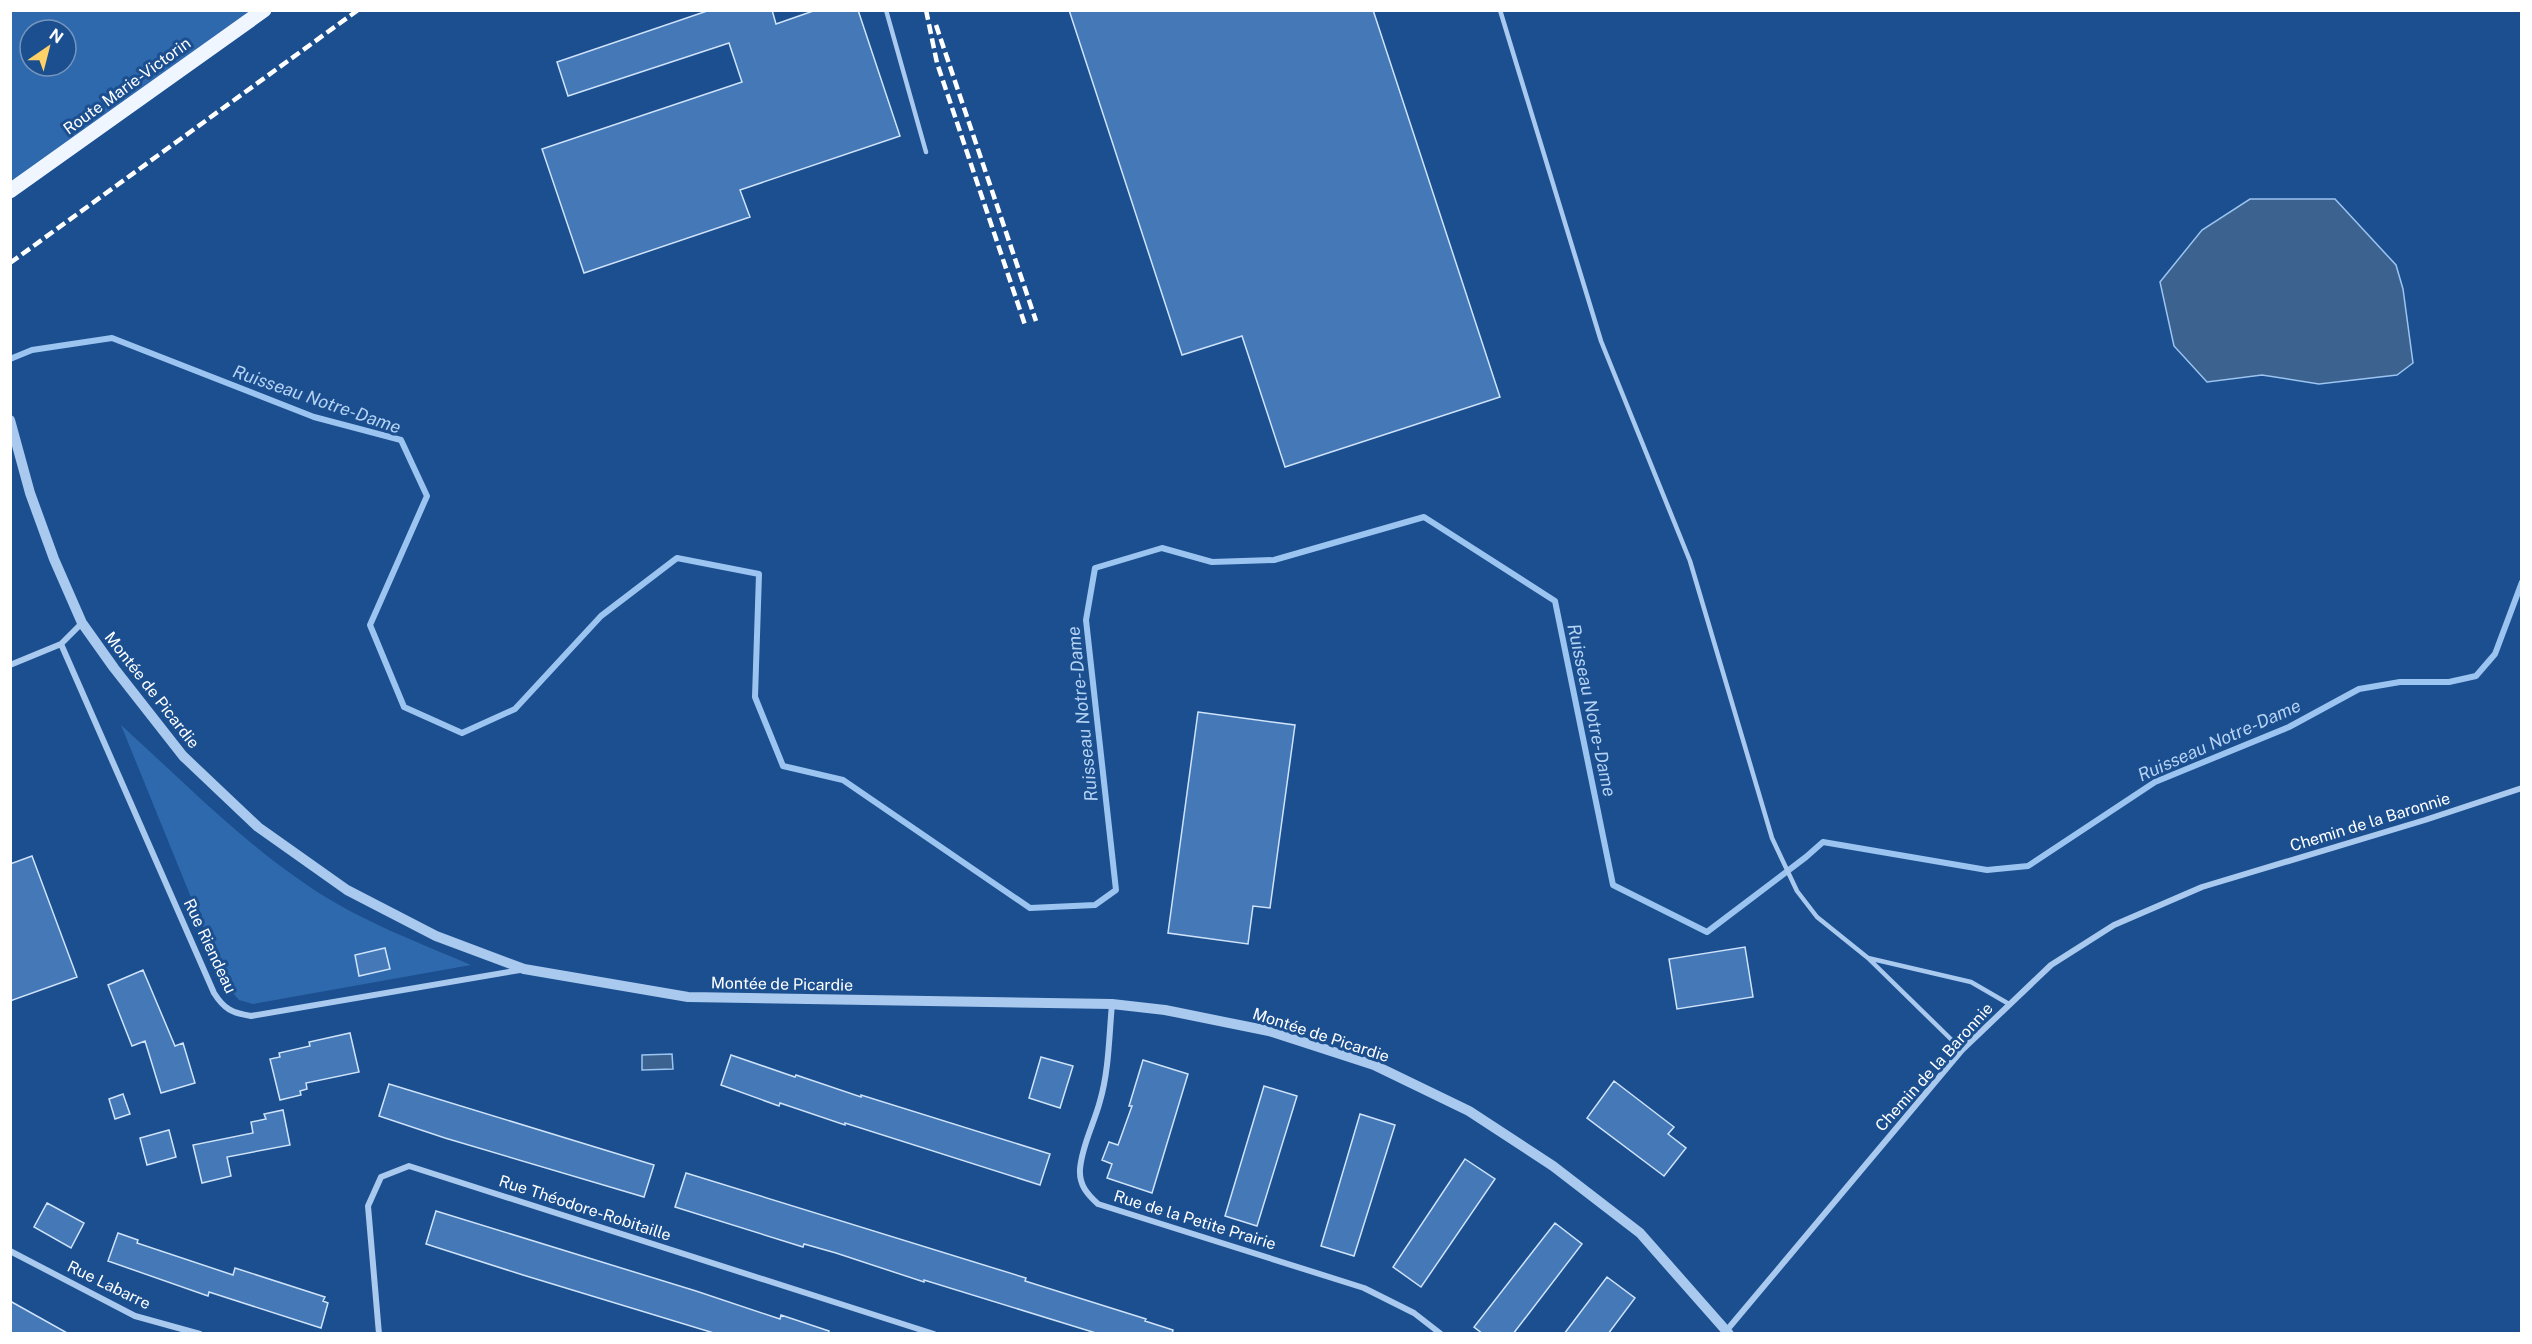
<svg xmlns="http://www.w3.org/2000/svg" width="2532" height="1344" font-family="'Public Sans',sans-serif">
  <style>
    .green { fill: #2e69ad; fill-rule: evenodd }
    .water { fill: #3c6290; stroke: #9cc4f0; stroke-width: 1.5 }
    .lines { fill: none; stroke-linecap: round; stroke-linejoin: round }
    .stream { stroke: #9cc4f0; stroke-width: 6 }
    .building { fill: #4478b7; stroke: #cfe3fa; stroke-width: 1.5 }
    .service { stroke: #a9c9ee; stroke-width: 4.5 }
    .minor { stroke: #a9c9ee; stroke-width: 6 }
    .tertiary { stroke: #a9c9ee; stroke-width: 10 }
    .primary { stroke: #f0f6ff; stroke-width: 15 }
    .rail { stroke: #fff; stroke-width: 4.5; stroke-dasharray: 10 4.5; stroke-linecap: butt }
    .labels { text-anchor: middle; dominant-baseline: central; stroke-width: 6; stroke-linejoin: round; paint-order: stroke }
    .street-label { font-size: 16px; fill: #fff; stroke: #1b4f8f }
    .water-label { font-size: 18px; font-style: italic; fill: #b5d3f5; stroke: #1b4f8f }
  </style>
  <rect width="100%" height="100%" fill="#1b4f8f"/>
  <path class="green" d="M 11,11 L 251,11 L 11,183 ZM 30,30 L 66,30 L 66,66 L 30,66 Z
    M 121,725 C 182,780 240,840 307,885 C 358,920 415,941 471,965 L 253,1004 L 239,1000 L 227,986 Z"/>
  <path class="water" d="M 2250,199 L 2335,199 L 2396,265 L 2403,289 L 2413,363 L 2397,375 L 2319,384 L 2262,375 L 2207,382 L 2174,346 L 2160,282 L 2202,230 Z
    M 672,1054 L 673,1069 L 642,1070 L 642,1055 Z"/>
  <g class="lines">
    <path class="stream" d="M 10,359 L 32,350 L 112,338 L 314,417 L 401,440 L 427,496 L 370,625 L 404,707 L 462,733 L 515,709 L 601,616 L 677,558 L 759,574 L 755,697 L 783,766 L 843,780 L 1030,908 L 1095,905 L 1116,890 L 1086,620 L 1095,568 L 1162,548 L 1212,562 L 1274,560 L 1424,517 L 1555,601 L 1613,885 L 1707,932 L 1806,857 L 1823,842 L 1987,870 L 2028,866 L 2155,782 L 2289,727 L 2359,689 L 2400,682 L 2449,682 L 2476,676 L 2495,654 L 2522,582"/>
  </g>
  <path class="building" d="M 710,10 L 772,10 L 776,24 L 816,10 L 858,10 L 900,136 L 740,190 L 750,217 L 584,273 L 542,149 L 742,82 L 729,43 L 568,96 L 557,62 Z
    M 1069,10 L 1373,10 L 1500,397 L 1285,467 L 1242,336 L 1182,355 Z
    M 1198,712 L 1295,725 L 1270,908 L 1253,906 L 1248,944 L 1168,933 Z
    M 32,856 L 77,977 L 10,1001 L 10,864 Z
    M 1745,947 L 1753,997 L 1677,1009 L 1669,959 Z
    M 385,948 L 390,969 L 359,976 L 355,955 Z
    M 143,970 L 175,1046 L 183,1043 L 195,1083 L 161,1093 L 145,1041 L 132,1046 L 108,985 Z
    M 350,1033 L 359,1072 L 306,1083 L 307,1089 L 300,1091 L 301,1095 L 280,1100 L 270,1059 L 280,1057 L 279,1053 L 310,1046 L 309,1042 Z
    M 731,1055 L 795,1077 L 796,1075 L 861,1097 L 861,1095 L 1050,1154 L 1040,1185 L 845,1123 L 845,1125 L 780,1103 L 779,1106 L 721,1085 Z
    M 1041,1057 L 1073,1066 L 1060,1108 L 1029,1098 Z
    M 1143,1060 L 1188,1074 L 1152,1193 L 1107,1178 L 1112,1164 L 1102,1160 L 1109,1142 L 1118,1145 L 1132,1106 L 1129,1106 Z
    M 1614,1081 L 1674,1127 L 1668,1134 L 1686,1148 L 1664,1176 L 1587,1118 Z
    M 389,1084 L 654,1165 L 644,1197 L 445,1138 L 379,1116 Z
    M 1264,1086 L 1297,1096 L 1257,1226 L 1225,1216 Z
    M 123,1094 L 130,1114 L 115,1119 L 109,1099 Z
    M 283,1110 L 290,1145 L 227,1157 L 231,1176 L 202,1183 L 193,1145 L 253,1133 L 251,1122 L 266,1119 L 264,1114 Z
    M 1360,1114 L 1395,1125 L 1354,1256 L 1321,1246 Z
    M 169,1130 L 176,1157 L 147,1165 L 140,1138 Z
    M 1465,1159 L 1495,1179 L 1421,1287 L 1393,1267 Z
    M 686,1173 L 1026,1278 L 1025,1281 L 1146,1319 L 1145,1321 L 1173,1330 L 1172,1334 L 1099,1334 L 924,1280 L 924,1282 L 836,1253 L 804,1244 L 803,1247 L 675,1207 Z
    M 47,1203 L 84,1223 L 71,1248 L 34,1227 Z
    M 436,1211 L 696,1291 L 780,1319 L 781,1315 L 829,1331 L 828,1334 L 717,1334 L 523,1275 L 426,1244 Z
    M 1555,1223 L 1582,1244 L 1513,1334 L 1483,1334 L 1474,1327 Z
    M 118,1233 L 138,1240 L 137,1243 L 233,1275 L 235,1268 L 325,1297 L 323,1301 L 328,1303 L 321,1328 L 209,1292 L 208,1296 L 108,1261 Z
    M 1607,1277 L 1635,1298 L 1608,1334 L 1564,1334 Z
    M 10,1301 L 69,1334 L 10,1334 Z"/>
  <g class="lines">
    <path class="service" d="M 886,10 L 926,152
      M 1500,10 L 1601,341 L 1690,561 L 1772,838 L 1797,891 L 1817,917 L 1868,958
      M 1962,1050 L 1868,958 L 1971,982 L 2009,1004"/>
    <path class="minor" d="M 82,623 L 61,644 L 214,993 C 224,1009 232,1013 251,1016 L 520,970
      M 10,665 L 61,644
      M 1112,1004 C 1109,1036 1109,1070 1100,1101 C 1094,1124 1082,1145 1080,1169 C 1079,1185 1087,1194 1098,1204 L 1364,1288 L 1414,1313 L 1441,1334
      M 10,1251 L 135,1316 L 200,1334
      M 1727,1330 L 1962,1050 L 2051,965 L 2114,925 L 2202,887 L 2425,820 L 2522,788
      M 379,1334 L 368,1206 L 381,1177 L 409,1166 L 934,1334"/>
    <path class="tertiary" d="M 10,420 L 30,493 L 54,559 L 82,623 L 114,668 L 183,756 L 258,827 L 347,890 L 436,936 L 524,969 L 688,997 L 1112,1004 L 1165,1010 L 1269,1031 L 1374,1065 L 1469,1111 L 1553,1166 L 1640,1233 L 1729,1334"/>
    <path class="primary" d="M 10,191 L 264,10"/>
    <path class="rail" d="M 926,10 L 937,63 L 1025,325
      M 936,25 L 1036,321
      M 10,263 L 358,10"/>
  </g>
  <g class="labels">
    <g class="street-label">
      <text transform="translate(127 86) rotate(-36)">Route Marie-Victorin</text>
      <text transform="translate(152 690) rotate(52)">Montée de Picardie</text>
      <text transform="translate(2370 822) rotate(-17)">Chemin de la Baronnie</text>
      <text transform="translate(210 946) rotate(65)">Rue Riendeau</text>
      <text transform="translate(782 984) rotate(1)">Montée de Picardie</text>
      <text transform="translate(1321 1035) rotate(18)">Montée de Picardie</text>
      <text transform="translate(1934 1067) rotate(-48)">Chemin de la Baronnie</text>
      <text transform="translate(585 1208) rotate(18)">Rue Théodore-Robitaille</text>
      <text transform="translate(1195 1220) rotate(17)">Rue de la Petite Prairie</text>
      <text transform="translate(109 1285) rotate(26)">Rue Labarre</text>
    </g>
    <g class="water-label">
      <text transform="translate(317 399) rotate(19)">Ruisseau Notre-Dame</text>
      <text transform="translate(1592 710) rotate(78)">Ruisseau Notre-Dame</text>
      <text transform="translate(1082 714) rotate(-96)">Ruisseau Notre-Dame</text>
      <text transform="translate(2219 740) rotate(-24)">Ruisseau Notre-Dame</text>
    </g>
  </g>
  <rect width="2532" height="1344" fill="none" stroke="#ffffff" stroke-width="24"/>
  <g transform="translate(48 48) rotate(35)"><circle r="28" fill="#1b4f8f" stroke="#7695bc" stroke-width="1.5"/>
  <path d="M0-4.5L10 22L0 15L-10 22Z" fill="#ffd166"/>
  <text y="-9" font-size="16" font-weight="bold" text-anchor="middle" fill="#ffffff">N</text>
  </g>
</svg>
